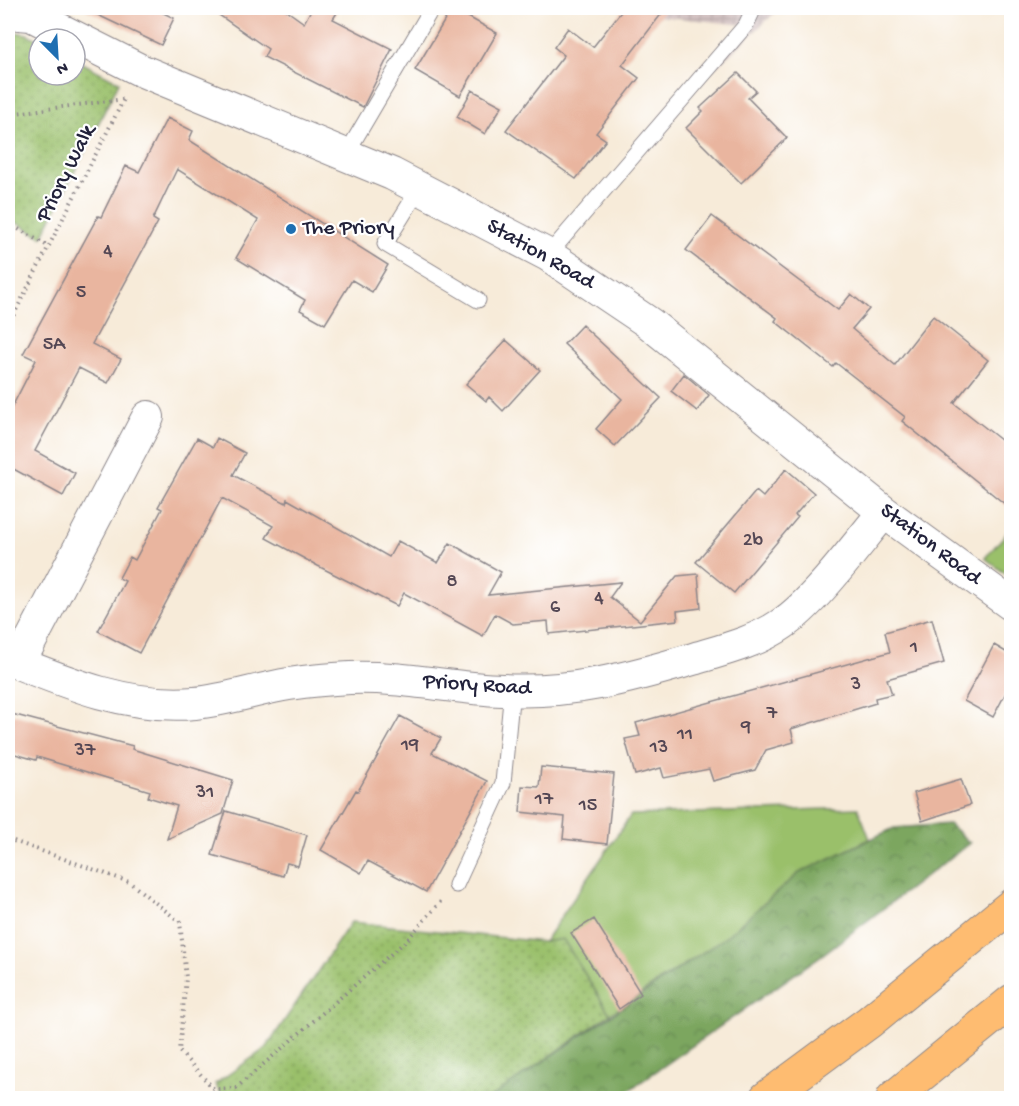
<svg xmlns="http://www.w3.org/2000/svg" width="1019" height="1106" font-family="'Gochi Hand',sans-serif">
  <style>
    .industrial { fill: url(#industrial-grid) }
    .grass { fill: url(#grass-dots); stroke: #5e7153; stroke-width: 1.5 }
    .forest { fill: url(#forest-crowns); stroke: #4e644d; stroke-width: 1.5 }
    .garden { fill: #9ac06b; stroke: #5e7153; stroke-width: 1.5 }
    .building { fill: #e9b59f }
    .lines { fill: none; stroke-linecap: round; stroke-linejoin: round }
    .service-casing { stroke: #8c868a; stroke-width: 17 }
    .minor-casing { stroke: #8c868a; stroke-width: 34 }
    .motorway-casing { stroke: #8c868a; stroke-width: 35 }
    .path { stroke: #8c868a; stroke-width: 4; stroke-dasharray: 1.5 4.5; stroke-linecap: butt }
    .service { stroke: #fff; stroke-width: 15 }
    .minor { stroke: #fff; stroke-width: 32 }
    .motorway { stroke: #febc71; stroke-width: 33 }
    .poi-dot { fill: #1f6fb2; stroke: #fff; stroke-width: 2 }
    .labels { text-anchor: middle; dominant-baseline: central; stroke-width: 4.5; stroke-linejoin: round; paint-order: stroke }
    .number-label { font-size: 20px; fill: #544754 }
    .street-label { font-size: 22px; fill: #22223b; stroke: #fff }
    .poi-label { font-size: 22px; fill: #22223b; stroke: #fff; text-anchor: start }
  </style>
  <defs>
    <pattern id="industrial-grid" width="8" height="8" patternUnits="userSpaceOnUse" patternTransform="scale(1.5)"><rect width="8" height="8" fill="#d1bfbf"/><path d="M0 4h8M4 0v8" fill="none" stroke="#b3a4a5"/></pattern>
    <pattern id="grass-dots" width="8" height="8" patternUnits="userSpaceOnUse" patternTransform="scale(1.5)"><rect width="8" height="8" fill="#9ac06b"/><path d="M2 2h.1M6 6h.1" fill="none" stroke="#7d9c59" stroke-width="1.8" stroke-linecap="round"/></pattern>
    <pattern id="forest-crowns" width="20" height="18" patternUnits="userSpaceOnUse" patternTransform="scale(1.5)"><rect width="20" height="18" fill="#7ba65f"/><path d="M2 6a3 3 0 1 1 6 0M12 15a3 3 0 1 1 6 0" fill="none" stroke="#648750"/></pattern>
  </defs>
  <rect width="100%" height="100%" fill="#fff"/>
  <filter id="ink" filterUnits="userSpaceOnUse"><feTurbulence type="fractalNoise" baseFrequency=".0167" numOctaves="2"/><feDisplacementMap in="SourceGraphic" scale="12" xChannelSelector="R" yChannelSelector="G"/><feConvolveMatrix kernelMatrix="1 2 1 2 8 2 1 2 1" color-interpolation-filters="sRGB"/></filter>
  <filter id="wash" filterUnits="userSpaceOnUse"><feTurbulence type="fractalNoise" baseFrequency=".008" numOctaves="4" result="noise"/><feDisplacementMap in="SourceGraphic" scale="24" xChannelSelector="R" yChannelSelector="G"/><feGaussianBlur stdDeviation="1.35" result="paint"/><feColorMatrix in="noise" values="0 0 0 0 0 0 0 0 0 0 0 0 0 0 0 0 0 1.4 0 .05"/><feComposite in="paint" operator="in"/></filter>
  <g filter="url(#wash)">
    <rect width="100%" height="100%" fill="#f7ebd9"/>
    <path class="industrial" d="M 633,8 L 780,8 L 711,72 L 745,25 L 629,13 Z"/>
    <path class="grass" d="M 8,31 L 27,34 L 39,40 L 39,75 L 75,75 L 75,59 L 119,82 L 42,237 L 8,218 Z
      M 351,922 L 544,942 L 563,939 L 610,1014 L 491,1098 L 223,1098 L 215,1084 L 266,1048 Z"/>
    <path class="forest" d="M 949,824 L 970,843 L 822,955 L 618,1098 L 490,1098 L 724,938 L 799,873 L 894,828 Z"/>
    <path class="garden" d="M 1011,528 L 1011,578 L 985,558 Z
      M 858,808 L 870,839 L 799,873 L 724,938 L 610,1014 L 563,939 L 544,942 L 631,815 Z"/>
    <g id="blocks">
      <path class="building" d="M 83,8 L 153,8 L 174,18 L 161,45 Z
        M 209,8 L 283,8 L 304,23 L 312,8 L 340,8 L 333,19 L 392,49 L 363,107 L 264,57 L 268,49 Z
        M 452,8 L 497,33 L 460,96 L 415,70 Z
        M 624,8 L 666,8 L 622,65 L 639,78 L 596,133 L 606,140 L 576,179 L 506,130 L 564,55 L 554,47 L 568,28 L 593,47 Z
        M 738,73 L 756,91 L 748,98 L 787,138 L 741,183 L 686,128 L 703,111 L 700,108 Z
        M 472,90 L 502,106 L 485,134 L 457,117 Z
        M 167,118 L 193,131 L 189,140 L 388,265 L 372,292 L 352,280 L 325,324 L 300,310 L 305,300 L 236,258 L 258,220 L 177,169 L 153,219 L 158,222 L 92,344 L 121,359 L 108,383 L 79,368 L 35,451 L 75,473 L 63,496 L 8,466 L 8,415 L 36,360 L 23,354 L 98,216 L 101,217 L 126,166 L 139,172 Z
        M 712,216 L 838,310 L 851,294 L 869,309 L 852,329 L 895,365 L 933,316 L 988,360 L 954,403 L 1011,448 L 1011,509 L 902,421 L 905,417 L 836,363 L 833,367 L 775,321 L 777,318 L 686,250 Z
        M 582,325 L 661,398 L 615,446 L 596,429 L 622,399 L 564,344 Z
        M 506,340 L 540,370 L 503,411 L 489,397 L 486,401 L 466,384 Z
        M 684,374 L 709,395 L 697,411 L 671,391 Z
        M 197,438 L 213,447 L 217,438 L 245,453 L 233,475 L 286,503 L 287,499 L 389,557 L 398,541 L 438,563 L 450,543 L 501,572 L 488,595 L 621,582 L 610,597 L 640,621 L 677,576 L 698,574 L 701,608 L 677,611 L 678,620 L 549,634 L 548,621 L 513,624 L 495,614 L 483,636 L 404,593 L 397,606 L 318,566 L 266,538 L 273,526 L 222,498 L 139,653 L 98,631 L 125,581 L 119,578 L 130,557 L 135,560 L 162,509 L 158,507 Z
        M 786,469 L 814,493 L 795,515 L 798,517 L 734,593 L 696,562 L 756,491 L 763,497 Z
        M 932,619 L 944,663 L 887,679 L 892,694 L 875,698 L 876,703 L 791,729 L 794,742 L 766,750 L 755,770 L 713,781 L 709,769 L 664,778 L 661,768 L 635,775 L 625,739 L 640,736 L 636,723 L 890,652 L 885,632 Z
        M 994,645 L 1011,655 L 1011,683 L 993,717 L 964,701 Z
        M 8,713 L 133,746 L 132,749 L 233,780 L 223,814 L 167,839 L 177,806 L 148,797 L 150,791 L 37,757 L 36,760 L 8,752 Z
        M 400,716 L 441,738 L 432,753 L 487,781 L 426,892 L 368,861 L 361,873 L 321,850 L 356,790 L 358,791 Z
        M 541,767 L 614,774 L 607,844 L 563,839 L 565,817 L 520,812 L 522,786 L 539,787 Z
        M 961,779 L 970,805 L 922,821 L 914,793 Z
        M 226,811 L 307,835 L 298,866 L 287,863 L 283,876 L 212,855 Z
        M 594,919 L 641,994 L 619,1009 L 571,933 Z"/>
    </g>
  </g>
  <g filter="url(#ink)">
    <use href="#blocks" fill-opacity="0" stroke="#8c868a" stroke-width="1.5"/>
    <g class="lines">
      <defs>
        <path id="service" d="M 345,156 L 432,8
          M 419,189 L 385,244 L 478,300
          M 548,255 L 746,25 L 754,8
          M 456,885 L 503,783 L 512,690"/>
        <path id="minor" d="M 8,13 L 31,15 L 140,70 L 392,174 L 548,255 L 649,323 L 884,512 L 1012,605
          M 8,659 C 67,683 130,709 195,703 C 227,700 258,689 289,684 C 309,681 330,679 350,678 C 401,676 451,688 502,690 C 571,694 629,678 693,659 C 723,650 756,642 782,624 C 815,602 857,544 884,512
          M 19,663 L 148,417"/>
        <path id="motorway" d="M 766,1098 L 869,1022 L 1012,905
          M 893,1098 L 1012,1001"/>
      </defs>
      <use href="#service" class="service-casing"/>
      <use href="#minor" class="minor-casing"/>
      <use href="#motorway" class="motorway-casing"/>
      <path class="path" d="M 8,114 L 124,99
        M 8,223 L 48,246
        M 8,326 L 125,97
        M 8,839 L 129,882 L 180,922 L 186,978 L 179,1051 L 214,1089
        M 203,1098 L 214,1089 L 236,1088 L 407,940 L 441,901"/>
      <use href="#service" class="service"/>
      <use href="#minor" class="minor"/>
      <use href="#motorway" class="motorway"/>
    </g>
  </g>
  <circle class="poi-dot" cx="291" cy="229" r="6"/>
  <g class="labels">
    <g class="number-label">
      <text x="108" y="252">4</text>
      <text x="81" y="293">5</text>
      <text x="54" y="345">5A</text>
      <text x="753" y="541">2b</text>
      <text x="452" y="582">8</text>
      <text x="599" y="599">4</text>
      <text x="555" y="608">6</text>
      <text x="914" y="648">1</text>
      <text x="856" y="685">3</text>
      <text x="772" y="714">7</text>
      <text x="746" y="728">9</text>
      <text x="685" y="735">11</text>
      <text x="410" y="746">19</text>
      <text x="659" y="748">13</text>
      <text x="85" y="751">37</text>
      <text x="205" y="793">31</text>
      <text x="544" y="800">17</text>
      <text x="588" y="806">15</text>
    </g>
    <g class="street-label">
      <text transform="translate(67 174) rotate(-63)">Priory Walk</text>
      <text transform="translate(540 255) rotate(30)">Station Road</text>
      <text transform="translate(930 545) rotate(37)">Station Road</text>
      <text transform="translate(477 686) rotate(4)">Priory Road</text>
    </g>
    <g class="poi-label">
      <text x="303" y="229">The Priory</text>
    </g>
  </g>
  <rect width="1019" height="1106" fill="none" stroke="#fff" stroke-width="30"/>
  <g transform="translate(57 57) rotate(156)"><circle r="28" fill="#ffffff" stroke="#a7a7b1" stroke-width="1.5"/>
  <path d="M0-4.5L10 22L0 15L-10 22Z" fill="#1f6fb2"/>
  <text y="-9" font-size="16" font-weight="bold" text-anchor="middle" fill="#22223b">N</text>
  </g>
</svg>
